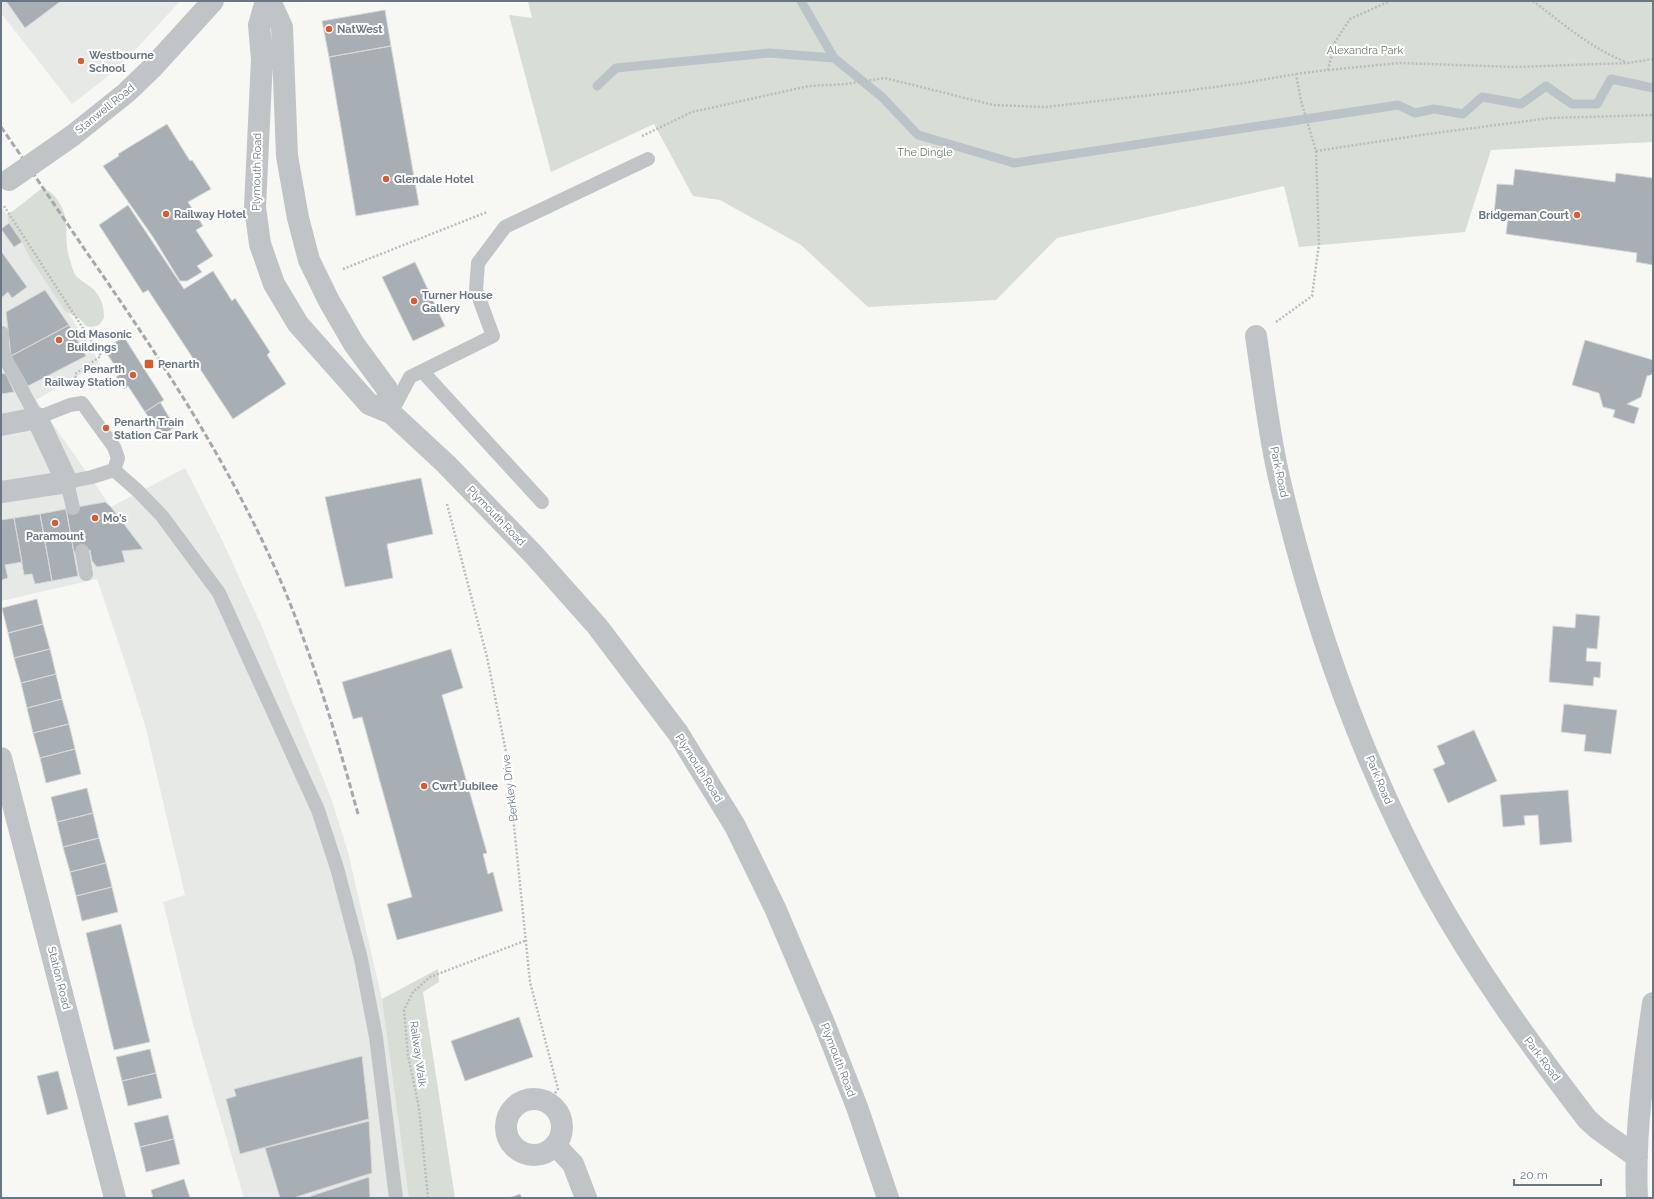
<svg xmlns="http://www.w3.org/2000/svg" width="1654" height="1199" font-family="Raleway,sans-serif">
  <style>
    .built { fill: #e7e9e7 }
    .green { fill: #d8ddd5 }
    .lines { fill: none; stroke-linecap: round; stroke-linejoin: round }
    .stream { stroke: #bac3c8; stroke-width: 9 }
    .building { fill: #a8afb4; stroke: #d8d8d6 }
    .path { stroke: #babdbf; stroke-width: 2.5; stroke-dasharray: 2 2; stroke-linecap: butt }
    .service { stroke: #c0c4c7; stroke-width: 14 }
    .minor { stroke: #c0c4c7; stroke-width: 22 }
    .tertiary { stroke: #c0c4c7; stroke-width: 22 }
    .rail { stroke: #a2a8ac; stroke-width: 3; stroke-dasharray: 6 3; stroke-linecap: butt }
    .tertiary-bridge { stroke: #c0c4c7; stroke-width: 22 }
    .poi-dot { fill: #d75c34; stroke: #fff; stroke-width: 1.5 }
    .labels { text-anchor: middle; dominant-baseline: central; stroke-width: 4; stroke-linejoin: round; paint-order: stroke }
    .poi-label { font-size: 11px; font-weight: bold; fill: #687783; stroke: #fff; text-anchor: start }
    .park-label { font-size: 11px; fill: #6a7a66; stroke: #fff }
    .street-label { font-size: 11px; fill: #687783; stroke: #fff }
  </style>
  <rect width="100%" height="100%" fill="#f7f7f4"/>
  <path class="built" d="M 1,1 L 180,1 L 139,46 L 107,77 L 72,104 L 1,13 Z
    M 1,206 L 100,363 L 36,400 L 111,507 L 185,468 L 222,540 L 262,627 L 331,798 L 348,852 L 382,999 L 411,1179 L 412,1198 L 244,1198 L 193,1024 L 163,902 L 185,895 L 145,725 L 125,662 L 97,579 L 1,601 Z"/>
  <path class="green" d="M 528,1 L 1653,1 L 1653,142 L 1491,150 L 1465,232 L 1299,247 L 1284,186 L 1057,238 L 996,300 L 868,307 L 801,245 L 720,200 L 693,196 L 654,124 L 551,172 L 509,15 L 532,18 Z
    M 41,189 C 48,189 52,193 56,198 C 72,219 63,235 69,257 C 71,263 73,273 77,277 C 81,281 87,284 92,288 C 101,296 104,306 104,318 L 99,325 L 91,327 L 86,326 L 80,319 L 65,311 L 30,258 L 22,242 L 9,223 L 7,214 L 13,211 Z
    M 438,969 L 439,982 L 423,992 L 455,1198 L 409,1198 L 382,999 Z"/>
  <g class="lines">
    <path class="stream" d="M 801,1 L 834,58
      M 597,86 L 616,68 L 769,53 L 834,58 L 882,97 L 918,135 L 1014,163 L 1398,105 L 1415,113 L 1434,109 L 1463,114 L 1482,97 L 1521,104 L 1546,86 L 1572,104 L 1597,104 L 1611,79 L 1653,88"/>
  </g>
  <path class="building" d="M 6,1 L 61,1 L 25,28 Z
    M 385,10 L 391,46 L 329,57 L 322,21 Z
    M 391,46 L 419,205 L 356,216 L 329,57 Z
    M 167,124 L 190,161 L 192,160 L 211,189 L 188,202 L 203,226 L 196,230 L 213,256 L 197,266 L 202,272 L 187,281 L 180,281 L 153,237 L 103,166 L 119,156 L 118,154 Z
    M 1515,169 L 1615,182 L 1616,173 L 1653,178 L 1653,265 L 1636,262 L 1637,253 L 1506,234 L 1508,217 L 1494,214 L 1497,184 L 1513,185 Z
    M 128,205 L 184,289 L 213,271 L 232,301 L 235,298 L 270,352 L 267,355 L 286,384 L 233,419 L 148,290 L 143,293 L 99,225 Z
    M 9,223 L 22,242 L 14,247 L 1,229 Z
    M 1,251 L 27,287 L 12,298 L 8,292 L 1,298 Z
    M 415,262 L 445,326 L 413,341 L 382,277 Z
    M 45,290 L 69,325 L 11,356 L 6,312 Z
    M 69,325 L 86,356 L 28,386 L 11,356 Z
    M 124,337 L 164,400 L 145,412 L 128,386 L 124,389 L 116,377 L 120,374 L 104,349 Z
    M 1585,340 L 1653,360 L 1653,374 L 1647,376 L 1641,397 L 1627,404 L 1639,408 L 1634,424 L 1613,417 L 1615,410 L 1603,407 L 1599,393 L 1572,385 Z
    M 1,373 L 6,374 L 14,392 L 1,394 Z
    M 160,402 L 175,427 L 161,436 L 145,412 Z
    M 421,478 L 433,534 L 387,544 L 393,578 L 345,587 L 325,497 Z
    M 105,502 L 111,507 L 143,549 L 122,551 L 125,562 L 97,567 L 92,561 L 90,550 L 74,552 L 66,509 Z
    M 66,509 L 78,576 L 52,581 L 40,514 Z
    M 40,514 L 52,581 L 35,584 L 32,574 L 24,575 L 14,518 Z
    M 14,518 L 22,562 L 5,565 L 8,578 L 1,580 L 1,520 Z
    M 37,599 L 43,624 L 8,633 L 2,608 Z
    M 1576,614 L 1600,616 L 1597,649 L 1587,648 L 1586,661 L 1601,662 L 1600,678 L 1594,677 L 1593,686 L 1549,682 L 1553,626 L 1575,628 Z
    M 43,624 L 50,649 L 14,658 L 8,633 Z
    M 50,649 L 56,674 L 21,683 L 14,658 Z
    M 451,649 L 463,688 L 442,695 L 487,853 L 483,854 L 488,874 L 493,872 L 503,911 L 397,940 L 387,904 L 412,897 L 362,717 L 353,719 L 342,682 Z
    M 56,674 L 62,699 L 27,708 L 21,683 Z
    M 62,699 L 69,724 L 33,733 L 27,708 Z
    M 1564,704 L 1617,710 L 1611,754 L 1584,751 L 1586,735 L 1561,732 Z
    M 69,724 L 75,749 L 40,758 L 33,733 Z
    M 1474,730 L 1497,781 L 1448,803 L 1433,769 L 1445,764 L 1437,746 Z
    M 75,749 L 81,774 L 46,783 L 40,758 Z
    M 87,788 L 93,813 L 57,822 L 51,797 Z
    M 1568,790 L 1572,842 L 1540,845 L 1538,815 L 1524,816 L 1525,825 L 1503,827 L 1500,795 Z
    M 93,813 L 99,838 L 63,847 L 57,822 Z
    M 99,838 L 106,863 L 70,872 L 63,847 Z
    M 106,863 L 112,887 L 76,896 L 70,872 Z
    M 112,887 L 118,912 L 82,921 L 76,896 Z
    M 121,924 L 150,1042 L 114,1050 L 86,933 Z
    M 519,1017 L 533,1057 L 465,1081 L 451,1041 Z
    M 150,1049 L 156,1073 L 122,1081 L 116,1057 Z
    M 362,1056 L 369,1119 L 240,1154 L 226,1099 L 236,1096 L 234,1089 Z
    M 58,1071 L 68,1109 L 47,1115 L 37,1076 Z
    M 156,1073 L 162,1098 L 128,1106 L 122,1081 Z
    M 168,1115 L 174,1139 L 140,1147 L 134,1123 Z
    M 369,1121 L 372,1173 L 293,1198 L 280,1198 L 265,1148 Z
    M 174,1139 L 180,1164 L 146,1172 L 140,1147 Z
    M 369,1177 L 370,1198 L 305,1198 Z
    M 184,1179 L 190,1198 L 153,1198 L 151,1190 Z
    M 520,1194 L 522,1198 L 509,1198 Z"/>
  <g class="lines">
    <path class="path" d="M 1533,1 C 1562,23 1592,49 1626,62
      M 1328,70 L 1399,63 L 1515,67 L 1628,63 L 1653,59
      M 1296,74 L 1328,70 L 1335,42 L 1350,19 L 1390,1
      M 642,136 L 692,112 L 809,86 L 846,84 L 885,78 L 993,105 L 1046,107 L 1177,92 L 1244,83 L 1296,74 L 1301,101 L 1316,151 L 1428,134 L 1550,118 L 1653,115
      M 4,206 L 101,356 L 75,374 L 77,382
      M 343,269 L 487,212
      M 1276,322 L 1312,296 L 1319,244 L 1316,151
      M 447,504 L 487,657 L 507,757 L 530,982 L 558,1089 L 548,1103
      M 428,1198 L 419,1108 L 408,1055 L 404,1010 L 413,992 L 430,977 L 527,940"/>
    <path class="service" d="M 2,333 L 2,346 L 5,358 L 37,418 L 70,405 L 82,403 L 114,447 L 118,458 L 114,470 L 92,477 L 67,482 L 73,508
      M 422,371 L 542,502
      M 391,413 L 410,377 L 493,336 L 476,290 L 478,263 L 505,227 L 648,159
      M 114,470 L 138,491 L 162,516 L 219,593 L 318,810 L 337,868 L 361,959 L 376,1037 L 396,1198
      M 82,551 L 86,574"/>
    <path class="minor" d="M 1256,336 C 1263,382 1268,428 1278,473 C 1311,617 1361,760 1432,890 C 1477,971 1531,1046 1587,1119 L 1598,1129 L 1637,1157
      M 1,425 L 37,418 L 67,482 L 1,492
      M 1,758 L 115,1198
      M506 1127a28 28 0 1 1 56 0a28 28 0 1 1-56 0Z
      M 555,1145 L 573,1164 L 586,1198
      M 1637,1198 C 1634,1135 1644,1065 1653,1003"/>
    <path class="tertiary" d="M 266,1 L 259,25 L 262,59 L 255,207 L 260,244 L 274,284 L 298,324 L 369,404 L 391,413 L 446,464 L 533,554 L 597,626 L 678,733 L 735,826 L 775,908 L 824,1023 L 857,1107 L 888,1198
      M 270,1 L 282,27 L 287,156 L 298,218 L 309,260 L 329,301 L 354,344 L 387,389 L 391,413
      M 72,136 L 126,93 L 152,68 L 213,1"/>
    <path class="rail" d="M 1,127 C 29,167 56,207 83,247 C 159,356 233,468 285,591 C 315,664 337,738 358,814"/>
    <path class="tertiary-bridge" d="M 9,180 L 72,136"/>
  </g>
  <g class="poi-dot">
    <circle cx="329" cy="29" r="4"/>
    <circle cx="81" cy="61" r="4"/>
    <circle cx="386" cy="179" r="4"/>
    <circle cx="166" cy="214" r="4"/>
    <circle cx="1577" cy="215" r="4"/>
    <circle cx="414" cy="301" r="4"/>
    <circle cx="59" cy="340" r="4"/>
    <rect x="144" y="359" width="10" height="10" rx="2"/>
    <circle cx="133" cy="375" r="4"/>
    <circle cx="106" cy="428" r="4"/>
    <circle cx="95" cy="518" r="4"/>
    <circle cx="55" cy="523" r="4"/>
    <circle cx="424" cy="786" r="4"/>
  </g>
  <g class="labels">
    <g class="poi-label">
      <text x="337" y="29">NatWest</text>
      <text x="89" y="55">Westbourne<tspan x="89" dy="13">School</tspan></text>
      <text x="394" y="179">Glendale Hotel</text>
      <text x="174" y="214">Railway Hotel</text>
      <text x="1569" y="215" text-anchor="end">Bridgeman Court</text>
      <text x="422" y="295">Turner House<tspan x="422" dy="13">Gallery</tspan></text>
      <text x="67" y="334">Old Masonic<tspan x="67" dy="13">Buildings</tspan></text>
      <text x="158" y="364">Penarth</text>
      <text x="125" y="369" text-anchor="end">Penarth<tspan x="125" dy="13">Railway Station</tspan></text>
      <text x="114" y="422">Penarth Train<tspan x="114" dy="13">Station Car Park</tspan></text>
      <text x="103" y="518">Mo's</text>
      <text x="55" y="536" text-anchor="middle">Paramount</text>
      <text x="432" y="786">Cwrt Jubilee</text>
    </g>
    <g class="park-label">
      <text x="1365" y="50">Alexandra Park</text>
      <text x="925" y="152">The Dingle</text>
    </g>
    <g class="street-label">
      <text transform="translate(105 109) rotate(-39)">Stanwell Road</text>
      <text transform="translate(257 172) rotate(-89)">Plymouth Road</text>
      <text transform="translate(1279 472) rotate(78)">Park Road</text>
      <text transform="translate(496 516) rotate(46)">Plymouth Road</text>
      <text transform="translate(699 768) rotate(58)">Plymouth Road</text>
      <text transform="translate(1379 780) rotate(67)">Park Road</text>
      <text transform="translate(510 788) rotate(-97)">Berkley Drive</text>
      <text transform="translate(59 978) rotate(76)">Station Road</text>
      <text transform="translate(418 1054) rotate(82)">Railway Walk</text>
      <text transform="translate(1542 1059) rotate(53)">Park Road</text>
      <text transform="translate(838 1060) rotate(69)">Plymouth Road</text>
    </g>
  </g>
  <rect width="1654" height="1199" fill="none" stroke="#687783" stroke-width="4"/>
  <path d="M1514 1179v6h87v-6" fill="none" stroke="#687783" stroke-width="2"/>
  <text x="1520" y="1179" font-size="12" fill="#687783" stroke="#ffffff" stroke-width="3" paint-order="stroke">20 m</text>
</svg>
